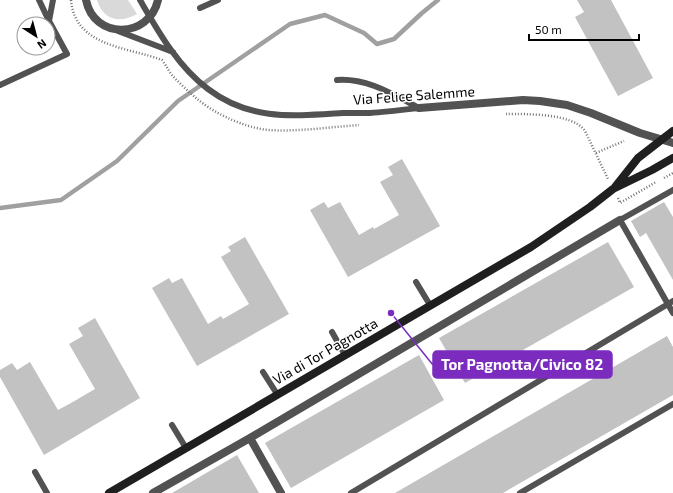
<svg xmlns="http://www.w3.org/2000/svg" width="673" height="493" font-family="'Exo 2',sans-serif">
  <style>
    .green { fill: #d9d9d9 }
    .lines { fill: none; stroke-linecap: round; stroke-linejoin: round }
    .stream { stroke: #a0a0a0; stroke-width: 4.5 }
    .building { fill: #c2c2c2 }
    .path { stroke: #747474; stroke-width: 2.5; stroke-dasharray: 1 2; stroke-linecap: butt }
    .lane { stroke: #525252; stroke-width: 6 }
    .street { stroke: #525252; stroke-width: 8 }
    .secondary { stroke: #1f1f1f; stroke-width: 8 }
    .labels { text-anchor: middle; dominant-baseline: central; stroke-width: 3; stroke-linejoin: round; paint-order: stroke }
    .street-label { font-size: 14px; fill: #000; stroke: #fff }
    .leader { fill: none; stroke: #7b2cbf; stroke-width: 1.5 }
    .callout-dot { fill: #7b2cbf; stroke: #fff; stroke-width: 1.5 }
    .callout { fill: #7b2cbf; stroke: #7b2cbf; stroke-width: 1.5 }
    .callout-label { font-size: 15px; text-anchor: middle; font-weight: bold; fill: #fff }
  </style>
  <rect width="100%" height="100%" fill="#fff"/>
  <path class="green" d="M 97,0 L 128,0 L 137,14 C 119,24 103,20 97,0 Z"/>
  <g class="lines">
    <path class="stream" d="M 0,208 L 61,200 L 117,161 L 178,101 L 290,24 L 325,15 L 364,33 L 377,44 L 394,39 L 422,13 L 438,0"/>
  </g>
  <path class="building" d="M 577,0 L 611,0 L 653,78 L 618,96 L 575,17 L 584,12 Z
    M 402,159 L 440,226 L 348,277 L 310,210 L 324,202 L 328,208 L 340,202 L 359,235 L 373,227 L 374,229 L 399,215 L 380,182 L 393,175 L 388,167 Z
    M 664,202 L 673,217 L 673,280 L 646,233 L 640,237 L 631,221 Z
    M 245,237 L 289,314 L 197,366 L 152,288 L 169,278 L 172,283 L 182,278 L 208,324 L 221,316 L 223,319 L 249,304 L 221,257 L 231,251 L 228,247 Z
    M 608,242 L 634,287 L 465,383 L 439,338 Z
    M 95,318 L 140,398 L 44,455 L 0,377 L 0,370 L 12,363 L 17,370 L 30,362 L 58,410 L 71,403 L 95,389 L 69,344 L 83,336 L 78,328 Z
    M 667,336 L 673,347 L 673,395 L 503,493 L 395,493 Z
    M 419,355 L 444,400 L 291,488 L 265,443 Z
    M 237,455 L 259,493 L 172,493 Z"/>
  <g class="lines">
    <path class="path" d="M 71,0 C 75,47 128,47 162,60 C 166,65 168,70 172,75 C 179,83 188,91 196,98 C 215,114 243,127 268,130 C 298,132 329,127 359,125
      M 506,114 C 526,114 573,113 585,131 L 608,179
      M 596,153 L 624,141
      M 664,178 L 673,173
      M 618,198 L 620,203 L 656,182"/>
    <path class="lane" d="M 39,0 L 49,21
      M 140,0 C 158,31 178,67 208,89 C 250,121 294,116 343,113 C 352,113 361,113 370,113 C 386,112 402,110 419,108
      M 200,8 L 218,0
      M 118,31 L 173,52
      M 337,80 C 368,78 392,94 419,108
      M 0,85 L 67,54 L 49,21 L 53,0
      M 673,190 L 620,220 L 673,313
      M 416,282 L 430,305
      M 332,332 L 345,355
      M 263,372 L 277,394
      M 172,425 L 186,448
      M 35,472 L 47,493
      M 351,493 L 673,301
      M 520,493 L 673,404"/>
    <path class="street" d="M 86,0 C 94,40 149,39 158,0
      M 419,108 L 523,100 L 540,101 L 567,105 L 591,113 L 640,133 L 673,143
      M 153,493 L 250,438
      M 281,493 L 250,438 L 620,220"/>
    <path class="secondary" d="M 615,187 L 638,158 L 673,131
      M 109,493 L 531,247 L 590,207 L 613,189 L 652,170 L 673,158"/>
  </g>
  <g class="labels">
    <g class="street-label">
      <text transform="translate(414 95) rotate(-4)">Via Felice Salemme</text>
      <text transform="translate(325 351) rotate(-30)">Via di Tor Pagnotta</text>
    </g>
  </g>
  <path class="leader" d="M391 313L433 365"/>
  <circle class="callout-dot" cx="391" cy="313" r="4"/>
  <rect class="callout" x="433" y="351" width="179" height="27" rx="4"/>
  <g class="callout-label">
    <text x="522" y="370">Tor Pagnotta/Civico 82</text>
  </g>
  <g transform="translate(36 36) rotate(144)"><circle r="19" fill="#ffffff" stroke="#999999"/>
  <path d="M0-3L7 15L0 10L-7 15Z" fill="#000000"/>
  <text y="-6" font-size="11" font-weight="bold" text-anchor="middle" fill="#000000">N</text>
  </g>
  <path d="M529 34v6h110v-6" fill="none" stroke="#000000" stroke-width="2"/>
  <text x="535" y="34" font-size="12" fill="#000000" stroke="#ffffff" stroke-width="3" paint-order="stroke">50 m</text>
</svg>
